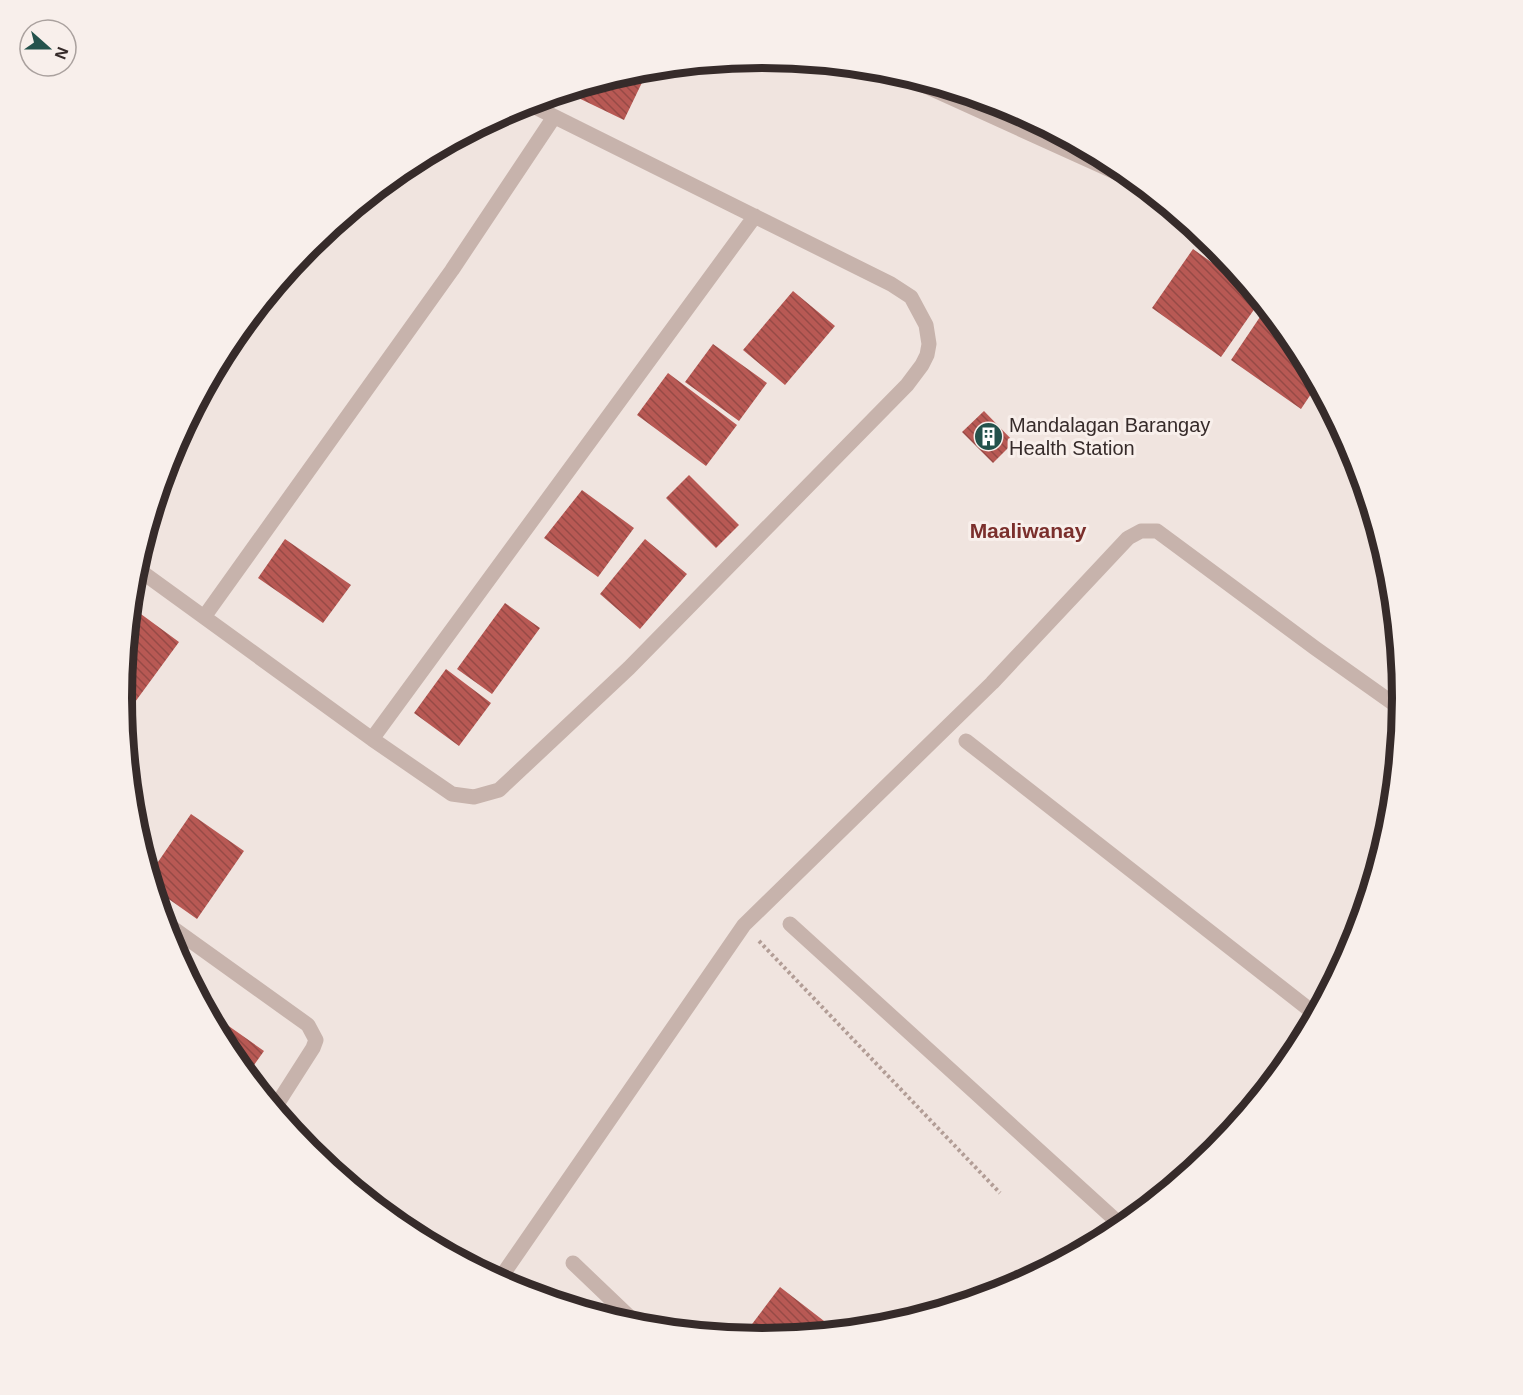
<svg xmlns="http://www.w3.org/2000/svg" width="1523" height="1395" font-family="Arial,sans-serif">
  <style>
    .building { fill: url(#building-back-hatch) }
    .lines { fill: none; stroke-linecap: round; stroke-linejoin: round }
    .path { stroke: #b29d96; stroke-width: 4; stroke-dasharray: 3 3; stroke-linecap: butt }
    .minor { stroke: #c7b3ac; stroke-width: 15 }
    .labels { text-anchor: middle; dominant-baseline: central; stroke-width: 6; stroke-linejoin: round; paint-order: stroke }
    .poi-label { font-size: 20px; fill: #362b2a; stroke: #f8efeb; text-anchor: start }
    .neighbourhood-label { font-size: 21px; font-weight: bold; fill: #7b2f2c; stroke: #f8efeb }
    .rim { fill: none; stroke: #362b2a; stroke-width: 8 }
  </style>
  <defs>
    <pattern id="building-back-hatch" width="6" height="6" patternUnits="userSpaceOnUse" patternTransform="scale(1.5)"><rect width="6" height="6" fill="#b85954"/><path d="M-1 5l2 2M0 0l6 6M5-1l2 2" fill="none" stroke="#964a46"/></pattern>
  </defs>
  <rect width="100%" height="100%" fill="#f0e4df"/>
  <path class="building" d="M 649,68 L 624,120 L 564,91 L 637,69 Z
    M 1193,249 L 1253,292 L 1260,301 L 1221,357 L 1152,308 Z
    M 793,291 L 835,326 L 785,385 L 743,350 Z
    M 1266,308 L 1294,342 L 1317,385 L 1301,409 L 1231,360 Z
    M 713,344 L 767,383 L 739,421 L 685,382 Z
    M 668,373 L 737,425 L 706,466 L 637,415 Z
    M 984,411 L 1014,442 L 993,463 L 962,432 Z
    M 1337,422 L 1348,442 L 1331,430 Z
    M 166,466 L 173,472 L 159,489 Z
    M 689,475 L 739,525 L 716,548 L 666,498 Z
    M 582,490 L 634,528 L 598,577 L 544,538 Z
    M 285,539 L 351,585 L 323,623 L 258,578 Z
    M 645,539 L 687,574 L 640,629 L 600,594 Z
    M 505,603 L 540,628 L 492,694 L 457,669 Z
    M 130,606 L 179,642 L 127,713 L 122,710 L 121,697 Z
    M 446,669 L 491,703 L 459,746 L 414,713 Z
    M 191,814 L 244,851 L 197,919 L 153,888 L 149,875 Z
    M 1359,925 L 1353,943 L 1333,980 L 1325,975 Z
    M 206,1010 L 264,1051 L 247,1075 L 229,1053 Z
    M 780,1287 L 837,1331 L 761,1338 L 743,1336 Z"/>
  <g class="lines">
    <path class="path" d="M 759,941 L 1000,1193"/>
    <path class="minor" d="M 890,70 L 1139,183
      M 135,567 L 372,739 L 452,794 L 474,797 L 499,790 L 629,668 L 907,385 L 922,365 L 927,355 L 929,344 L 926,325 L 911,297 L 891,284 L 527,103
      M 204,617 L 452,270 L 554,117
      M 372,739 L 755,216
      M 966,741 L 1315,1014
      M 163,921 L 308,1025 L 316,1040 L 313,1048 L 274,1109
      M 790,924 L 1122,1226
      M 573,1263 L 639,1326
      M 499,1280 L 744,925 L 992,683 L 1128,538 L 1141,531 L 1157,531 L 1315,648 L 1401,709"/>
  </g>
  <defs>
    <symbol id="building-disc" viewBox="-11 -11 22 22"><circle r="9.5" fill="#24524c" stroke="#f8efeb"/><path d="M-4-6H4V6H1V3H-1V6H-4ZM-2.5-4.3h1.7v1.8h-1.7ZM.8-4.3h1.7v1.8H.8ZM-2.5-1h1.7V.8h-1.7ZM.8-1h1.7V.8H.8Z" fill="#fff"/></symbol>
  </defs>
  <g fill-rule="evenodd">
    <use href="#building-disc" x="972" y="420" width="33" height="33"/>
  </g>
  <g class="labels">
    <g class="poi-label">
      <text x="1009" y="425">Mandalagan Barangay<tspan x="1009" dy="23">Health Station</tspan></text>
    </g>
    <g class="neighbourhood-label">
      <text x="1028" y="530">Maaliwanay</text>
    </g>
  </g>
  <path d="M0 0H1523V1395H0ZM132 698a630 630 0 1 1 1260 0a630 630 0 1 1-1260 0Z" fill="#f8efeb" fill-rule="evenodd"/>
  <path class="rim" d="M132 698a630 630 0 1 1 1260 0a630 630 0 1 1-1260 0Z"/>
  <g transform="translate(48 48) rotate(111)"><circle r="28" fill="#f8efeb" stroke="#aaa19e" stroke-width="1.5"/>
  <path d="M0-4.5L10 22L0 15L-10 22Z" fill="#24524c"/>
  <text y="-9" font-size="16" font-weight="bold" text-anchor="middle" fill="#362b2a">N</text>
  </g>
</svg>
